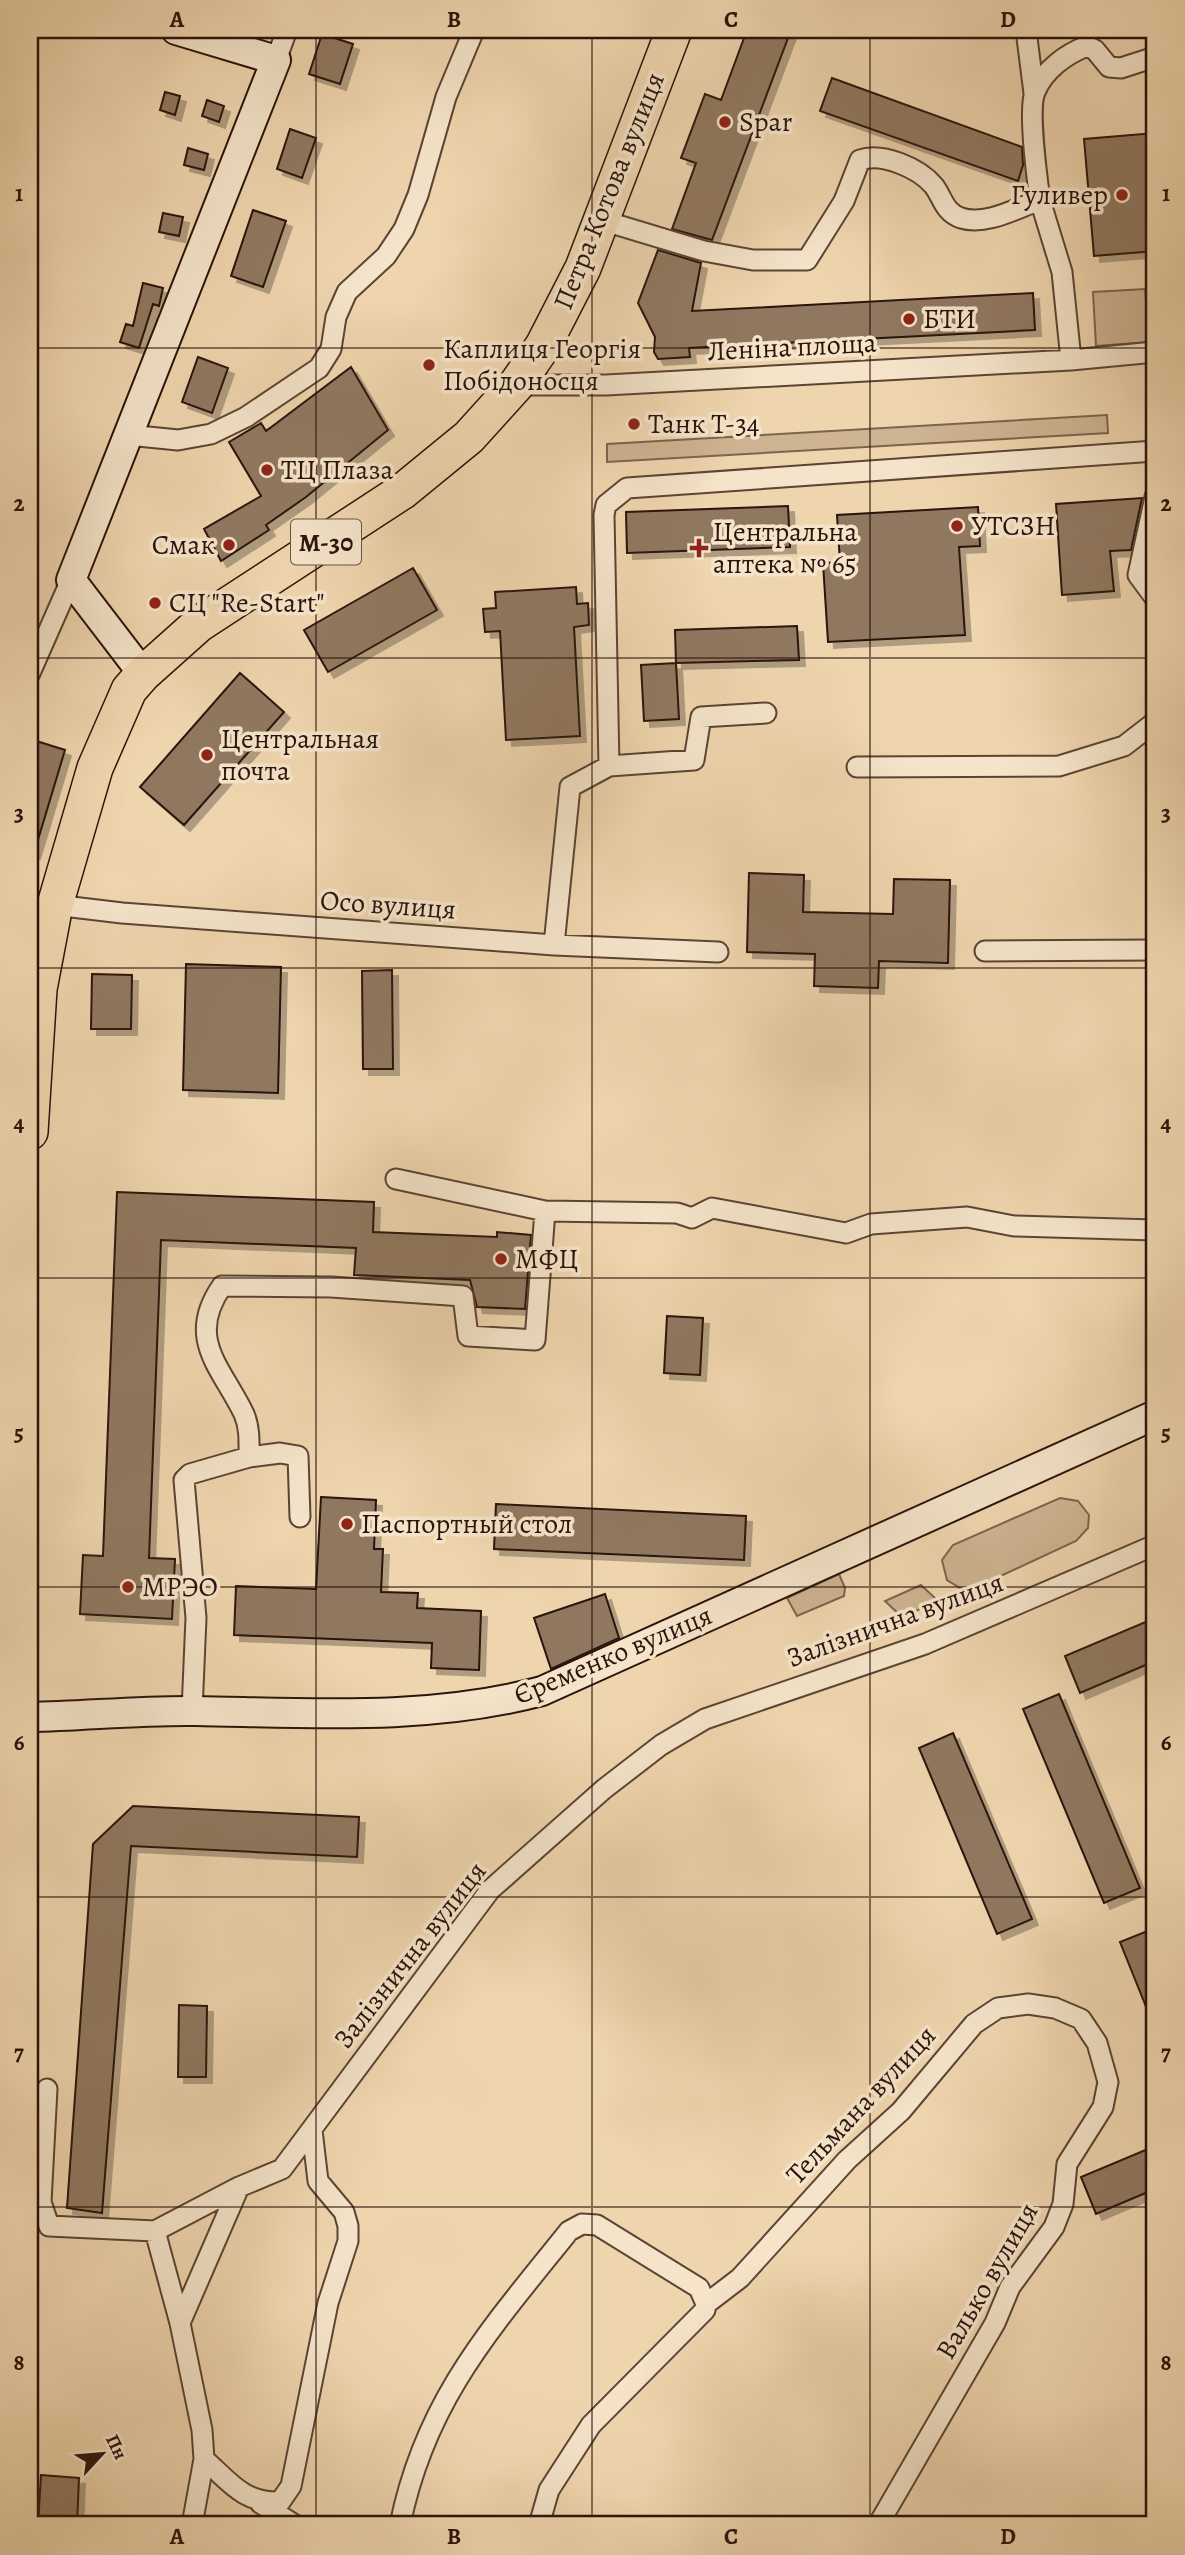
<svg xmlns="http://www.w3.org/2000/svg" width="1185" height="2555" font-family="Alegreya,serif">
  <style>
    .green { fill: #ceb492; stroke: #7c644e; stroke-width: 2 }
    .building { fill: #907860; stroke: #2a130b; stroke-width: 2; filter: url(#shadow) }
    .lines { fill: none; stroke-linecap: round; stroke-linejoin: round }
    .street-casing { stroke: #5b4434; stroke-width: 23 }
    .secondary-casing { stroke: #2a130b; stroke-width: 32 }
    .highway-casing { stroke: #2a130b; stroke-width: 38 }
    .street { stroke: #f5e4ca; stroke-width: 19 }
    .secondary { stroke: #f5e4ca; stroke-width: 28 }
    .highway { stroke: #efd5ae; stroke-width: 35 }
    .grid { fill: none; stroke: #2a130b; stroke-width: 2; stroke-opacity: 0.55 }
    .poi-dot { fill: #8f2418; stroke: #f5e4ca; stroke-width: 2.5 }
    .labels { text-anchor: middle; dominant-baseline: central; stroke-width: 7; stroke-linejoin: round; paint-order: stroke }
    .shield { fill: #f5e4ca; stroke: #675244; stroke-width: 2 }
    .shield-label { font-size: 26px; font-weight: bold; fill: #2a130b }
    .poi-label { font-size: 28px; fill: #2a130b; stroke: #f5e4ca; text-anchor: start }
    .street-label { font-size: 28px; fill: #2a130b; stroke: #f5e4ca }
    .neatline { fill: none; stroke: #2a130b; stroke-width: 2.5 }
    .grid-label { font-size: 23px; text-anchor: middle; font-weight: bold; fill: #2a130b }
  </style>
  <defs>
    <filter id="shadow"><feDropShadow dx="6" dy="6" stdDeviation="0" flood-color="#0004"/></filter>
  </defs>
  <rect width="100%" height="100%" fill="#efd5ae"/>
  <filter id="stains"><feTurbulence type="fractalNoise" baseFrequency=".00286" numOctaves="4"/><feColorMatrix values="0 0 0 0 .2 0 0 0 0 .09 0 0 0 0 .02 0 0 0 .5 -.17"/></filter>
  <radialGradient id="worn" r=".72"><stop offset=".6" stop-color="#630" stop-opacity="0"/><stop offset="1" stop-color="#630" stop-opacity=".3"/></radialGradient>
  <path class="green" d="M 1145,289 L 1149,342 L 1096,346 L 1093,292 Z
    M 1107,415 L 1108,433 L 607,462 L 607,444 Z
    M 1060,1498 L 1078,1501 L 1089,1515 L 1088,1528 L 1076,1541 L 979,1586 L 960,1588 L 947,1580 L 942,1560 L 953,1545 Z
    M 839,1574 L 845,1588 L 844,1596 L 797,1616 L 787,1598 Z
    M 921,1585 L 937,1600 L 903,1618 L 885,1601 Z"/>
  <path class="building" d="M 747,30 L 791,30 L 712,240 L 672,229 L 696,163 L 681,158 L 705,94 L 721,100 Z
    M 322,34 L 353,44 L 340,84 L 309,74 Z
    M 832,78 L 1022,147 L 1023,165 L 1018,181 L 820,111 Z
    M 165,92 L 180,96 L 175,115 L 160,110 Z
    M 207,100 L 224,106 L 219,122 L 202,116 Z
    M 290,129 L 316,138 L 302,178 L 277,169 Z
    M 1155,133 L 1155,251 L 1094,256 L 1084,139 Z
    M 188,148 L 208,154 L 204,170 L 184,165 Z
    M 253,210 L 286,221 L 263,287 L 231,276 Z
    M 163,213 L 183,217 L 179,236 L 159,232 Z
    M 658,250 L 701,263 L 692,311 L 1033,293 L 1035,330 L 689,348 L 690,357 L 658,359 L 654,352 L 655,337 L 638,303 Z
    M 143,283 L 163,288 L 159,306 L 153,304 L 139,348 L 120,342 L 126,324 L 133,326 Z
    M 198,357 L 228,368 L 212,413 L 182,402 Z
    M 351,367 L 388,430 L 306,497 L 266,525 L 269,530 L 221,561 L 204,529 L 261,496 L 229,442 L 261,423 L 266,431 Z
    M 1142,498 L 1131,550 L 1110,551 L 1114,591 L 1062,595 L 1056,504 Z
    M 788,506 L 790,547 L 627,553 L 626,512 Z
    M 978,507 L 980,546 L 959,547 L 965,635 L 828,642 L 823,563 L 840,562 L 837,515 Z
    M 413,568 L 437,610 L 328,672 L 304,630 Z
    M 576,587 L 577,604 L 588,603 L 589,625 L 574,627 L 580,736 L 506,740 L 500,631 L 485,632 L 483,609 L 496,608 L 495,592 Z
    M 797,626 L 799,660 L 676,663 L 675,630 Z
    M 676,663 L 679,719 L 644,721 L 641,665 Z
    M 240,673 L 284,712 L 184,825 L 140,787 Z
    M 30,739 L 65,750 L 34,853 L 30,853 Z
    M 749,873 L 804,875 L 803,912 L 893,914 L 894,879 L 950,880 L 948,963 L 879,961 L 878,988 L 814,986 L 815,954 L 747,952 Z
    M 186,964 L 281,967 L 278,1093 L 183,1090 Z
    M 392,970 L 393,1069 L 363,1069 L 362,971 Z
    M 92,974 L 132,975 L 131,1029 L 91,1029 Z
    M 117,1192 L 374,1202 L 373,1232 L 497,1237 L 497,1232 L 531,1235 L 525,1309 L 477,1307 L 470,1280 L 354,1275 L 356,1248 L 161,1240 L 149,1558 L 175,1559 L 172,1619 L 80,1614 L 83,1555 L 103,1556 Z
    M 667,1316 L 703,1318 L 700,1375 L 664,1373 Z
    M 321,1497 L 376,1500 L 374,1549 L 383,1549 L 381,1592 L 418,1593 L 417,1608 L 481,1611 L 479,1670 L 431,1668 L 432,1643 L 234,1635 L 236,1586 L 316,1589 Z
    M 496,1504 L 746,1516 L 744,1560 L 494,1549 Z
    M 605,1594 L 619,1638 L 551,1669 L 534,1618 Z
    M 1155,1618 L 1155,1661 L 1080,1693 L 1065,1656 Z
    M 1059,1694 L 1140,1888 L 1104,1903 L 1023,1709 Z
    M 953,1733 L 1032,1919 L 997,1934 L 919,1748 Z
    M 133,1806 L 359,1817 L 357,1857 L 131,1846 L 102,2213 L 67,2208 L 93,1844 Z
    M 1155,1928 L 1155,2029 L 1120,1942 Z
    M 179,2005 L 207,2006 L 206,2077 L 178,2077 Z
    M 1155,2146 L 1155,2189 L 1096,2214 L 1081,2177 Z
    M 41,2475 L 79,2478 L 77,2525 L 38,2525 Z"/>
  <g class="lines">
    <defs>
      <path id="street" d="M 1026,30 L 1034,93
        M 276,60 L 287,30
        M 1040,200 C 1037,178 1028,109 1035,92 C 1044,70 1066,54 1087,46 L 1095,50 L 1109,67 L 1121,68 L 1155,57
        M 601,220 L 704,251 L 753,260 L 807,260 L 844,201 L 860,160 C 882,152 919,168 934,186 C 943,198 944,212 961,218 C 986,226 1017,208 1040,200 L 1062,272 L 1071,360
        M 516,385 L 606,385 L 1071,360 L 1155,352
        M 128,435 L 178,440 L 211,434 L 246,417 L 319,368 L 331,349 L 336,317 L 347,292 L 386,256 L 404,229 L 418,195 L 446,97 L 474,30
        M 1155,497 L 1138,575 L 1155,598
        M 30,673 L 71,580
        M 609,766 L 604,515 L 606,505 L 627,488 L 1155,451
        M 857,767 L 1059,766 L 1124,746 L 1155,722
        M 55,905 L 122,913 L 554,945 L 718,952
        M 554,945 L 570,787 L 609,766 L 694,760 L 701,717 L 766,713
        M 985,951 L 1155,950
        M 396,1179 L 545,1211 L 677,1213 L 692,1218 L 712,1208 L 846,1233 L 871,1224 L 967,1217 L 1014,1226 L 1155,1230
        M 300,1517 L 298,1456 L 280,1453 L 249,1457 C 249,1442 250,1428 244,1414 C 222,1368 185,1339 222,1286 L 331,1287 L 463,1296 L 468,1336 L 535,1340 L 545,1211
        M 192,1711 L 196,1618 L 184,1480 L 190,1474 L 249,1457
        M 47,2089 L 41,2202 L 49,2226 L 155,2231
        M 706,2304 L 740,2278 L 847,2160 L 901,2111 L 974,2024 L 998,2008 L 1028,2004 L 1055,2008 L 1081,2019 L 1097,2043 L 1108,2082 L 1103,2107 L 1067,2164 L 1063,2204 L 1054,2227 L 1010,2287 L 995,2323 L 878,2525
        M 180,2323 L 155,2231 L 239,2187
        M 204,2459 C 230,2482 243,2503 280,2502 L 291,2486 L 328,2303 L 348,2241 L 348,2226 L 344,2212 L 318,2181 L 312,2130
        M 260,2503 L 295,2525
        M 192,2525 L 204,2459 L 202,2430 L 180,2323 L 239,2187 L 282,2169 L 490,1890 L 604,1789 L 661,1745 L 705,1719 L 925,1644 L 1155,1545
        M 400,2525 C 425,2400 492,2327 569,2231 L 582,2224 L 597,2225 L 699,2288 L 706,2304 L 705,2310 L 591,2425 L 549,2490 L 539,2525"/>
      <path id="secondary" d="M 143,674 L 71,580 L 276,60 L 176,30
        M 30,1717 C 85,1716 141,1710 196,1711 C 312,1713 429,1721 542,1691 L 1155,1415"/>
      <path id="highway" d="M 30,1132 L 39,989 L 55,905 L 95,768 L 129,690 L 143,674 L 199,624 L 403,491 L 469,437 L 516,385 L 543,346 L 583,268 L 674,30"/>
    </defs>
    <use href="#street" class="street-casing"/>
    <use href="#secondary" class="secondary-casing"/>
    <use href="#highway" class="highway-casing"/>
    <use href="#street" class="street"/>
    <use href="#secondary" class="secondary"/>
    <use href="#highway" class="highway"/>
  </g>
  <path class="grid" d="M 316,30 L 316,2525M 592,30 L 592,2525M 870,30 L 870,2525M 30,348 L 1155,348M 30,658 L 1155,658M 30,968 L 1155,968M 30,1278 L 1155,1278M 30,1587 L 1155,1587M 30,1897 L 1155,1897M 30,2207 L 1155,2207"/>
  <g class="poi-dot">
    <circle cx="725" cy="122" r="7"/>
    <circle cx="1122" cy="195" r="7"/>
    <circle cx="909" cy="319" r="7"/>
    <circle cx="429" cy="365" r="7"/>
    <circle cx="634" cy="424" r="7"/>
    <circle cx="267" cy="470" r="7"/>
    <circle cx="957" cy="526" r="7"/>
    <circle cx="229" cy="545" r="7"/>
    <path d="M695.5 537.5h7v7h7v7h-7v7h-7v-7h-7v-7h7z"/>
    <circle cx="155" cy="603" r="7"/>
    <circle cx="207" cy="755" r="7"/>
    <circle cx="501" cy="1259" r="7"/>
    <circle cx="347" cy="1524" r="7"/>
    <circle cx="128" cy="1587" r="7"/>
  </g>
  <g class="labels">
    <rect class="shield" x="291" y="519.5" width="70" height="45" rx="5"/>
    <g class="shield-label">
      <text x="326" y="542">М-30</text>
    </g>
    <g class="poi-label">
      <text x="739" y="122">Spar</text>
      <text x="1108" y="195" text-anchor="end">Гуливер</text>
      <text x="923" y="319">БТИ</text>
      <text x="443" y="349">Каплиця Георгія<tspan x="443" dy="32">Побідоносця</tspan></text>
      <text x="648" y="424">Танк Т-34</text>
      <text x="281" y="470">ТЦ Плаза</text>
      <text x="971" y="526">УТСЗН</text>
      <text x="713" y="532">Центральна<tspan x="713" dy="32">аптека № 65</tspan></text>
      <text x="215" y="545" text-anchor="end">Смак</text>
      <text x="169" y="603">СЦ "Re-Start"</text>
      <text x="221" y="739">Центральная<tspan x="221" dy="32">почта</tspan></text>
      <text x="515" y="1259">МФЦ</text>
      <text x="361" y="1524">Паспортный стол</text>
      <text x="142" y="1587">МРЭО</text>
    </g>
    <g class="street-label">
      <text transform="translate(609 191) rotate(-68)">Петра Котова вулиця</text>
      <text transform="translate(792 347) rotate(-3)">Леніна площа</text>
      <text transform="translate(388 905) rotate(4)">Осо вулиця</text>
      <text transform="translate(895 1620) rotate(-20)">Залізнична вулиця</text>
      <text transform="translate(613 1655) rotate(-23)">Єременко вулиця</text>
      <text transform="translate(410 1955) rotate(-52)">Залізнична вулиця</text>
      <text transform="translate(861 2105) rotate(-47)">Тельмана вулиця</text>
      <text transform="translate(987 2281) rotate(-60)">Валько вулиця</text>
    </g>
  </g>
  <rect width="1185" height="2555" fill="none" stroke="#efd5ae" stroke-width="77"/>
  <g transform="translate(102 2454) rotate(64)" stroke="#f5e4ca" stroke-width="5" paint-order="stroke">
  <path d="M0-5L12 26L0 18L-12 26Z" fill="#2a130b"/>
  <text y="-10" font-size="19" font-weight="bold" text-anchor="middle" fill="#2a130b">Пн</text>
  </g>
  <rect x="38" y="38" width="1108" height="2478" class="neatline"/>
  <g class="grid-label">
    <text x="177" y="27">A</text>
    <text x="454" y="27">B</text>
    <text x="731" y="27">C</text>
    <text x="1008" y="27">D</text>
    <text x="19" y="201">1</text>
    <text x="1166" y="201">1</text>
    <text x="19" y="511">2</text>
    <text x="1166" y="511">2</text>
    <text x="19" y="821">3</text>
    <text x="1166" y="821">3</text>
    <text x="19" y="1131">4</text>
    <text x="1166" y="1131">4</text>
    <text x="19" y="1440">5</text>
    <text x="1166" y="1440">5</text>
    <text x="19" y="1750">6</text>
    <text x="1166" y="1750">6</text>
    <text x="19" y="2060">7</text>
    <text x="1166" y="2060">7</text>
    <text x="19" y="2370">8</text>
    <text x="1166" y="2370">8</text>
    <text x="177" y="2544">A</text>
    <text x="454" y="2544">B</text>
    <text x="731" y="2544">C</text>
    <text x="1008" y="2544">D</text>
  </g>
  <rect width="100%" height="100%" filter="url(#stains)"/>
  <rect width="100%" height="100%" fill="url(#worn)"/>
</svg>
